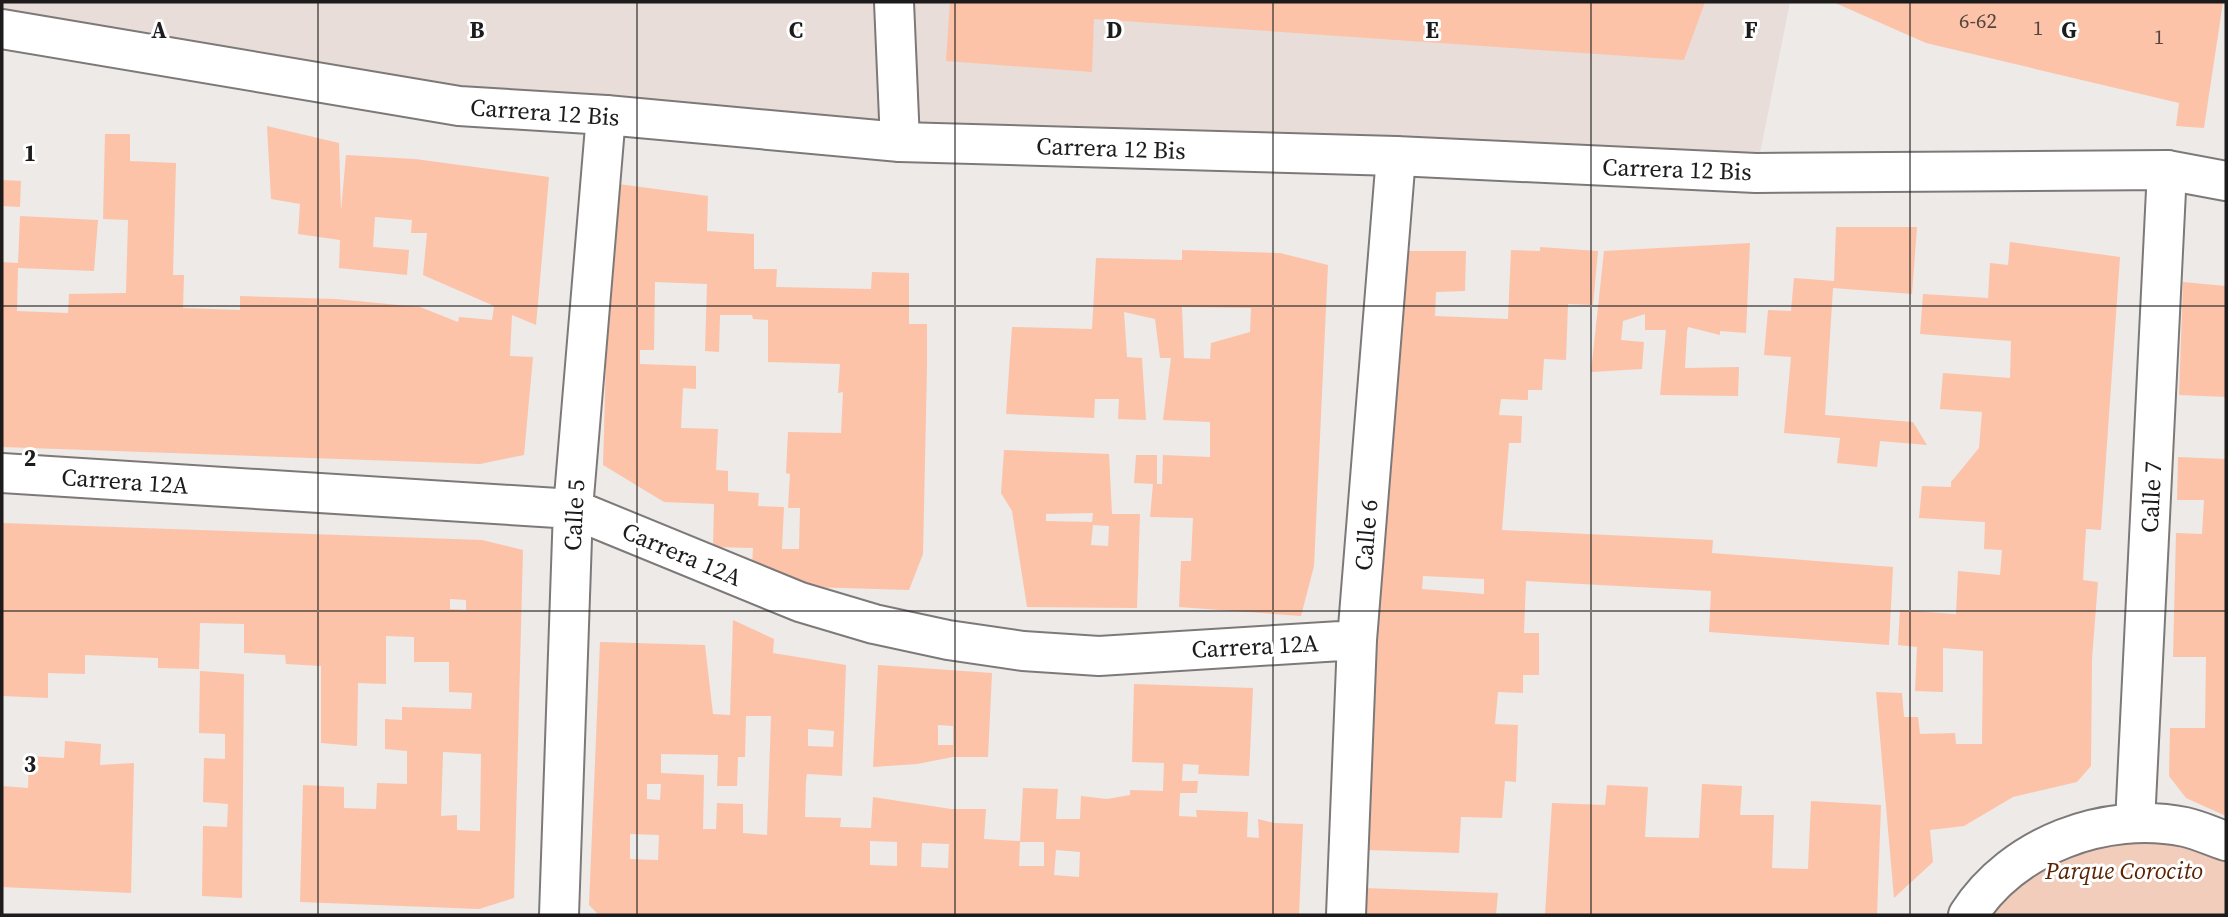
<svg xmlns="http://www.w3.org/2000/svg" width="2228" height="917" font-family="'Source Serif 4',serif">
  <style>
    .built { fill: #e8ddd8 }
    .green { fill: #f2cdbc }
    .building { fill: #fcc3a9; fill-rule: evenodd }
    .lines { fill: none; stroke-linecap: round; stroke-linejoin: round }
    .street-casing { stroke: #7d7978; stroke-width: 42 }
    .secondary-casing { stroke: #7d7978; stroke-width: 42 }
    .street { stroke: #fff; stroke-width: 38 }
    .secondary { stroke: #fff; stroke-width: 38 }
    .grid { fill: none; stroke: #1d1b1b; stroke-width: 2; stroke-opacity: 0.55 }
    .labels { text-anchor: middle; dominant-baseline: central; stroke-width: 6; stroke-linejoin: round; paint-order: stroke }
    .number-label { font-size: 21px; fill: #55453e }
    .street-label { font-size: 24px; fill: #1d1b1b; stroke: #fff }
    .park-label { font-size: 24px; font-style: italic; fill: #5b2302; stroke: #fff }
    .grid-label { font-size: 23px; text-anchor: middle; font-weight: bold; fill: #1d1b1b; stroke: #fff; stroke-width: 6; stroke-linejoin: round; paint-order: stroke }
  </style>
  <rect width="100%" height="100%" fill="#edeae8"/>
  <path class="built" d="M 2,2 L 1790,2 L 1756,173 L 606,115 L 2,29 Z"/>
  <path class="green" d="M 2090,829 L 2226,841 L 2226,915 L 1968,915 Z"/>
  <path class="building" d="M 950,2 L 1705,2 L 1684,60 L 1094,19 L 1092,72 L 946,61 Z
    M 1833,2 L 2223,2 L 2204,128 L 2176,126 L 2179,103 L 1926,43 Z
    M 267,126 L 339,143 L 341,211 L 346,155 L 415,159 L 549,177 L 536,325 L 512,315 L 510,356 L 533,357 L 524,455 L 480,464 L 2,447 L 2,262 L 18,263 L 20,216 L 98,220 L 94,271 L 18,268 L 17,311 L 68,313 L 69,294 L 126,293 L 128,220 L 103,219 L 105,134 L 130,134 L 130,161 L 176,163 L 173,275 L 184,275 L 183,308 L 240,310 L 240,296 L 336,299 L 420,307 L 458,322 L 459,317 L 492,320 L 494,306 L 423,275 L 427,233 L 411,233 L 412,220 L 375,217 L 373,247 L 409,250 L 407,275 L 339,268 L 340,240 L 298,234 L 300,204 L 271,199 Z
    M 2,180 L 21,181 L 20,207 L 2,206 Z
    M 611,183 L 708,196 L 707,231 L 754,234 L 754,269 L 777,269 L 776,287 L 871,289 L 872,272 L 909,273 L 909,324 L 927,324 L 927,367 L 923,554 L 909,590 L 809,587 L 752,566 L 753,548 L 713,547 L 714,504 L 664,502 L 603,465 ZM 655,282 L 707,284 L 705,351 L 719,352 L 720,315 L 752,315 L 753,319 L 768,320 L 768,362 L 840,364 L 838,393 L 843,392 L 841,433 L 788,432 L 786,473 L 790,474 L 788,508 L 800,508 L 799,549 L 782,549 L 784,507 L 758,506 L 759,493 L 728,491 L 728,471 L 716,470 L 718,429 L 681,428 L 683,388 L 696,389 L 696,366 L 640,364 L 640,350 L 654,350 Z
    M 1836,227 L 1917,227 L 1912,294 L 1833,288 L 1825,415 L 1913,422 L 1927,445 L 1880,441 L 1877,467 L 1837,463 L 1840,438 L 1784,433 L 1791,357 L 1764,355 L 1768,310 L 1791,311 L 1794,278 L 1834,281 Z
    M 2010,242 L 2120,257 L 2101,530 L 2086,529 L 2083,580 L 2098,582 L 2092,659 L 2091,766 L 2077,782 L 2013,797 L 1964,826 L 1930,830 L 1933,862 L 1894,898 L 1876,692 L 1902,693 L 1904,717 L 1918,717 L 1920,734 L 1955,733 L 1956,744 L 1982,744 L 1983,651 L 1943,648 L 1943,692 L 1915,691 L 1917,647 L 1898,645 L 1900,610 L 1956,614 L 1958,571 L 2000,575 L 2002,550 L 1984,549 L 1985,522 L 1919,518 L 1922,486 L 1951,487 L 1951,482 L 1979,448 L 1982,412 L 1940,409 L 1943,373 L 2010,378 L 2011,341 L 1920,334 L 1923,294 L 1988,298 L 1990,263 L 2008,265 Z
    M 1750,243 L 1746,333 L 1720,331 L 1720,335 L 1688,327 L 1687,331 L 1685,368 L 1739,367 L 1738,396 L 1660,395 L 1666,330 L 1645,330 L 1645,314 L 1623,321 L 1621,340 L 1644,342 L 1642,369 L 1591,372 L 1604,251 Z
    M 1540,247 L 1598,251 L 1593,305 L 1568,304 L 1566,360 L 1544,359 L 1542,390 L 1528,390 L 1528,400 L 1501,399 L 1499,415 L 1522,416 L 1521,443 L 1509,443 L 1502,530 L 1713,540 L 1712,553 L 1893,567 L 1889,645 L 1709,632 L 1711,591 L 1526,581 L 1524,633 L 1539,633 L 1539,675 L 1523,675 L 1523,693 L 1498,692 L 1495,724 L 1518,725 L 1516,782 L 1505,781 L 1502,818 L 1461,817 L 1459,853 L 1366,850 L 1395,265 L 1409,251 L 1466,251 L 1465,291 L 1436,292 L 1435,316 L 1508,319 L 1511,250 L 1540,251 ZM 1423,576 L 1484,579 L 1484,594 L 1422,589 Z
    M 1182,250 L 1280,253 L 1328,265 L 1314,566 L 1301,616 L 1179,607 L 1181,561 L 1191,561 L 1193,518 L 1150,517 L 1153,484 L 1134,483 L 1136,455 L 1157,455 L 1157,484 L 1162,484 L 1163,455 L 1210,457 L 1210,422 L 1163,420 L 1171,358 L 1160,358 L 1155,319 L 1124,312 L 1127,357 L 1142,358 L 1146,420 L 1118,419 L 1119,399 L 1095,399 L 1094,418 L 1006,414 L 1012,327 L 1092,329 L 1096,258 L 1182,260 ZM 1182,307 L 1251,308 L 1250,332 L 1211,343 L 1210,359 L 1184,358 Z
    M 2183,282 L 2226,286 L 2226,397 L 2179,395 Z
    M 1004,450 L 1109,454 L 1112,514 L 1140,514 L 1137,608 L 1027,607 L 1012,511 L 1001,493 ZM 1093,513 L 1092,522 L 1046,521 L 1046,514 ZM 1093,525 L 1109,526 L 1108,546 L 1091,545 Z
    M 2178,457 L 2226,459 L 2226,816 L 2186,798 L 2169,776 L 2170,728 L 2205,728 L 2206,657 L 2173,657 L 2176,533 L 2202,534 L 2204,500 L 2177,500 Z
    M 2,523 L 482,540 L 523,550 L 514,898 L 479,909 L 300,902 L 303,785 L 344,787 L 344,808 L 376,809 L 377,783 L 407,784 L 407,751 L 385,749 L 385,719 L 402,720 L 402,707 L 471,709 L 472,693 L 449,692 L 449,662 L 414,662 L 414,637 L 386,636 L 386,684 L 358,683 L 357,746 L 321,743 L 321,666 L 286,664 L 285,655 L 244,653 L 244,624 L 200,623 L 199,669 L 158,668 L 158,658 L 85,655 L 85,674 L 48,673 L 48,698 L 2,696 ZM 450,599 L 466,600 L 466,610 L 450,609 ZM 443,752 L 481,754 L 480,831 L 457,830 L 457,815 L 441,816 Z
    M 733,620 L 774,639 L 773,653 L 846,665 L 842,776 L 807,774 L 806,781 L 805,817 L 841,818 L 840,827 L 871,828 L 873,797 L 951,809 L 986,809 L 984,839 L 1020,841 L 1023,788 L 1058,789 L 1056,819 L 1080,819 L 1081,796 L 1107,799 L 1130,795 L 1130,790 L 1163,791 L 1164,763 L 1132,762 L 1134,684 L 1253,688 L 1249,776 L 1198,774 L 1199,765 L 1183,764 L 1182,781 L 1198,781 L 1197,793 L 1180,793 L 1179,816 L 1197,817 L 1196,810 L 1248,812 L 1247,837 L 1259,838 L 1258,819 L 1274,823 L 1303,824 L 1299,915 L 599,915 L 589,905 L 600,642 L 705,645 L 713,714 L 730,715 ZM 746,716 L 771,716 L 767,835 L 743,833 L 743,804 L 717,803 L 716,829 L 703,829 L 704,775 L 661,773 L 661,754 L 718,755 L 717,786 L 737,786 L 738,757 L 745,757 ZM 808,729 L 834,731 L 833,747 L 808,746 ZM 647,784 L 661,784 L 660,800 L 647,799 ZM 630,834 L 659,835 L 658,860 L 630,859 ZM 870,841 L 897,842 L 897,866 L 870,865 ZM 1020,842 L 1044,842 L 1044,866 L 1019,866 ZM 922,843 L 949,844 L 948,868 L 921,867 ZM 1056,850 L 1080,852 L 1079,877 L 1054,875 Z
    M 878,665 L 992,673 L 988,757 L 953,757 L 917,764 L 873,767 ZM 938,725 L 953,726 L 953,745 L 938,745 Z
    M 200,671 L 244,674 L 242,898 L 202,896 L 203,826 L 227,827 L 228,804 L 203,802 L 204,758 L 225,759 L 225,734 L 199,733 Z
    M 65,741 L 101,744 L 100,765 L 134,763 L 131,893 L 2,887 L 2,786 L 28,788 L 29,756 L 64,758 Z
    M 1702,784 L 1742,786 L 1740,815 L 1774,815 L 1772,868 L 1808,869 L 1811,801 L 1881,805 L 1877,915 L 1545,915 L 1552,803 L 1605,805 L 1607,785 L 1648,787 L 1645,837 L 1699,838 Z
    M 1364,888 L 1498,893 L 1496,915 L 1362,915 Z"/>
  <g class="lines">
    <defs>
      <path id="street" d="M 894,2 L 900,142
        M 2,473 L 573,509 L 800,602 L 874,624 L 948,640 L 1023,651 L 1099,656 L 1357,640
        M 2135,823 L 2167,170
        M 559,915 L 573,509 L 606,115
        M 1346,915 L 1357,640 L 1396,156
        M 1968,915 C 2013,845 2105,811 2185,827 C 2199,830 2213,837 2226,841"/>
      <path id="secondary" d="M 2,29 L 459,106 L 606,115 L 900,142 L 1396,156 L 1756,173 L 2167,170 L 2226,181"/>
    </defs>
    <use href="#street" class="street-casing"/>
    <use href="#secondary" class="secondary-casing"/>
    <use href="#street" class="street"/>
    <use href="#secondary" class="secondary"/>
  </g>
  <path class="grid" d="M 318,2 L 318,915M 637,2 L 637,915M 955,2 L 955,915M 1273,2 L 1273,915M 1591,2 L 1591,915M 1910,2 L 1910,915M 2,306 L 2226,306M 2,611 L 2226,611"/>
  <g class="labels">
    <g class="number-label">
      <text x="1978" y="20">6-62</text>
      <text x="2038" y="27">1</text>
      <text x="2159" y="36">1</text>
    </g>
    <g class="street-label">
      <text transform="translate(545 112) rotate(4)">Carrera 12 Bis</text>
      <text transform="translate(1111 148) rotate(2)">Carrera 12 Bis</text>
      <text transform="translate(1677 169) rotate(2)">Carrera 12 Bis</text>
      <text transform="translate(125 481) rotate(4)">Carrera 12A</text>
      <text transform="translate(2151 497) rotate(-87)">Calle 7</text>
      <text transform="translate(574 515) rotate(-87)">Calle 5</text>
      <text transform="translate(1366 535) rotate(-85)">Calle 6</text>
      <text transform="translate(682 554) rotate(23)">Carrera 12A</text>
      <text transform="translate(1255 646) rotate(-3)">Carrera 12A</text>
    </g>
    <g class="park-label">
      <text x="2124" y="870">Parque Corocito</text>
    </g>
  </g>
  <g class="grid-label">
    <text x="159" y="38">A</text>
    <text x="477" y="38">B</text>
    <text x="796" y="38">C</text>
    <text x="1114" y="38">D</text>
    <text x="1432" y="38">E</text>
    <text x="1751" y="38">F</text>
    <text x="2069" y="38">G</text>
    <text x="30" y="161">1</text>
    <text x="30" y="466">2</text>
    <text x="30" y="772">3</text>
  </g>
  <rect width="2228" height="917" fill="none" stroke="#1d1b1b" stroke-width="7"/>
</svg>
